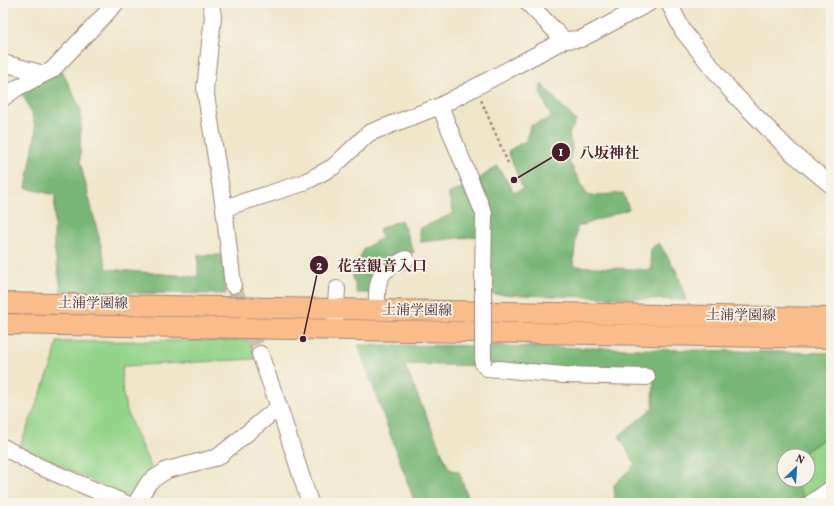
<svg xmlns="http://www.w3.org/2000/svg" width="834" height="506" font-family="Vollkorn,'Noto Serif JP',serif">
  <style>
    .green { fill: #94d48a; stroke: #6f7a5a }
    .forest { fill: #77b676; stroke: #606a50 }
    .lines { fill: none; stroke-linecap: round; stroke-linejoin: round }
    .stream { stroke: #80b3ed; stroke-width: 4.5 }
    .minor-tunnel { stroke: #cebeaa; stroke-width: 16; stroke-dasharray: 16 8; stroke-linecap: butt }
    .minor-casing { stroke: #9c827a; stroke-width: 18 }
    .major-casing { stroke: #9c827a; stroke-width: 22 }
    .path { stroke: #9c827a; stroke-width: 2.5; stroke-dasharray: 3 3; stroke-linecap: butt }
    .minor { stroke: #fff; stroke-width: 16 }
    .major { stroke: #fabc8b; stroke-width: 20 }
    .minor-bridge-casing { stroke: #9c827a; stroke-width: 18; stroke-linecap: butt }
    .minor-bridge { stroke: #fff; stroke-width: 16 }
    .labels { text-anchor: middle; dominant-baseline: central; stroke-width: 4; stroke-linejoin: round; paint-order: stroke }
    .street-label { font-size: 14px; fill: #4a1f2b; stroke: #f7f3e8 }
    .leader { fill: none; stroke: #4a1f2b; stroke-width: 1.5 }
    .callout-dot { fill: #4a1f2b; stroke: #f7f3e8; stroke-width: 1.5 }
    .mark-label { font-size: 12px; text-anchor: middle; font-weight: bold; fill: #fff }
    .callout-label { font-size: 15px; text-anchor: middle; font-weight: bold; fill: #4a1f2b; stroke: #f7f3e8; stroke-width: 4; stroke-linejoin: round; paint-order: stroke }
  </style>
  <rect width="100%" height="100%" fill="#f7f3e8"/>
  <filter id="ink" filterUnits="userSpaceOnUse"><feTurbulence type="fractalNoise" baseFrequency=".025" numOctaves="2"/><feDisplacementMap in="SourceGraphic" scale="8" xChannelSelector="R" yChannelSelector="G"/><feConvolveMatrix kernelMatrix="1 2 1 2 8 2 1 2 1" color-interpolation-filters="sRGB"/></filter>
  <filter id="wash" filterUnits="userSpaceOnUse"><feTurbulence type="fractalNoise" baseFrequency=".012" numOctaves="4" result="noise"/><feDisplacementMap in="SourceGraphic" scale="16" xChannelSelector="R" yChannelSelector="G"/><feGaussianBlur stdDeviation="0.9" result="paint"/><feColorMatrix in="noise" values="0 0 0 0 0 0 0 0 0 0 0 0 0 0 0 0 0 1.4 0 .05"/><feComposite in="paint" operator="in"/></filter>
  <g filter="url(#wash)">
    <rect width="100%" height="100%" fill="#efe6ca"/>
    <path class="green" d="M 250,340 L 255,359 L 123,366 C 117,402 137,435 151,467 L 133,498 L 109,489 L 20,446 L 53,362 L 57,342 Z
      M 831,434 L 831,480 L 804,498 L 795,480 L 808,480 L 808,456 L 799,456 Z"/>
    <path class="forest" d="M 62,71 L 81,110 L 80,162 L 107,269 L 198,277 L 198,255 L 223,255 L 226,294 L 60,292 L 61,289 L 54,246 L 55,195 L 26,188 L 36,132 L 32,113 L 21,91 Z
      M 541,84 L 576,121 L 569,133 L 572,148 L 569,162 L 588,196 L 623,193 L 629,209 L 577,227 L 573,266 L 652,270 L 650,249 L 659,243 L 677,272 L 686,300 L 488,294 L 487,235 L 421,242 L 419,229 L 454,213 L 448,194 L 473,183 L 497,166 L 514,192 L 523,189 L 508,151 L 527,140 L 530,126 L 552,118 L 540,92 Z
      M 401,220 L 414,252 L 391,262 L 373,293 L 357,293 L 352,272 L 365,248 L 382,238 L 379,229 Z
      M 358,345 L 490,346 L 831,353 L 831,434 L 799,456 L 784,456 L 784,480 L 795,480 L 804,498 L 796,503 L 610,503 L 615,498 L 614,485 L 635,464 L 619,436 L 653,408 L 654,370 L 404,364 L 449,469 L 459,472 L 470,503 L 415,503 Z"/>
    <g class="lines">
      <path class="stream" d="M 147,503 L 153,490"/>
    </g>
  </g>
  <g filter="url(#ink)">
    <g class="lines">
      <path class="minor-tunnel" d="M 233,285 L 260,354"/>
      <defs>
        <path id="minor" d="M 211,3 L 213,17 L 205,89 L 224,208 L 233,285
          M 528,3 L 564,40
          M 669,3 L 683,31 L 731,91 L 790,151 L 831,185
          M 3,63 L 44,74
          M 3,98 L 17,88 L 52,70 L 116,3
          M 440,106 L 484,214 L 483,283
          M 224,208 L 303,183 L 333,167 L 369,133 L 440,106 L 564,40 L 581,39 L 649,3
          M 377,310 C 377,298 375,279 386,270 C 391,266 399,263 406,259
          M 335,320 L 337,289
          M 260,354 L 279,407 L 310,503
          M 483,364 L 487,368 L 564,375 L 647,377
          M 3,447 L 38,466 L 125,503
          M 136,503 L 149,482 L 167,470 L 218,457 L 279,407
          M 811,503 L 831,489"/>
        <path id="major" d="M 3,303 L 831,318
          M 3,324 L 831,338"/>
      </defs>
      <use href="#minor" class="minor-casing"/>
      <use href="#major" class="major-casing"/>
      <path class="path" d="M 481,100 L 508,163"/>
      <use href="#minor" class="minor"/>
      <use href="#major" class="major"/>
      <defs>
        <path id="minor-bridge" d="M 483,364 L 483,283"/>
      </defs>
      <use href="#minor-bridge" class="minor-bridge-casing"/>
      <use href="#minor-bridge" class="minor-bridge"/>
    </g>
  </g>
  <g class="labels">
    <g class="street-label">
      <text transform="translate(93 304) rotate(1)">土浦学園線</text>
      <text transform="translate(417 311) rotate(1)">土浦学園線</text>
      <text transform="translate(741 316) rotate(1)">土浦学園線</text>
    </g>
  </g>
  <path class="leader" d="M514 180L561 152M303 339L319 265"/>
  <g class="callout-dot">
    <circle cx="514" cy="180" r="4"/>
    <circle cx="303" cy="339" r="4"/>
    <circle cx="561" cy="152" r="10"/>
    <circle cx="319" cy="265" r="10"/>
  </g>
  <g class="mark-label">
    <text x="561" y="156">1</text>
    <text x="319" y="270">2</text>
  </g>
  <g class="callout-label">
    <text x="609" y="158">八坂神社</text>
    <text x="382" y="271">花室観音入口</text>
  </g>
  <rect width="834" height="506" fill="none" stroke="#f7f3e8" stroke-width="16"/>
  <g transform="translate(796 468) rotate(25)"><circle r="19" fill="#f7f3e8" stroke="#b29e9c"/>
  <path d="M0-3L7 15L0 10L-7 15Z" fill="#1f6fb2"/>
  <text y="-6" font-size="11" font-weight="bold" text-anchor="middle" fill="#4a1f2b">N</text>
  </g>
</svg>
